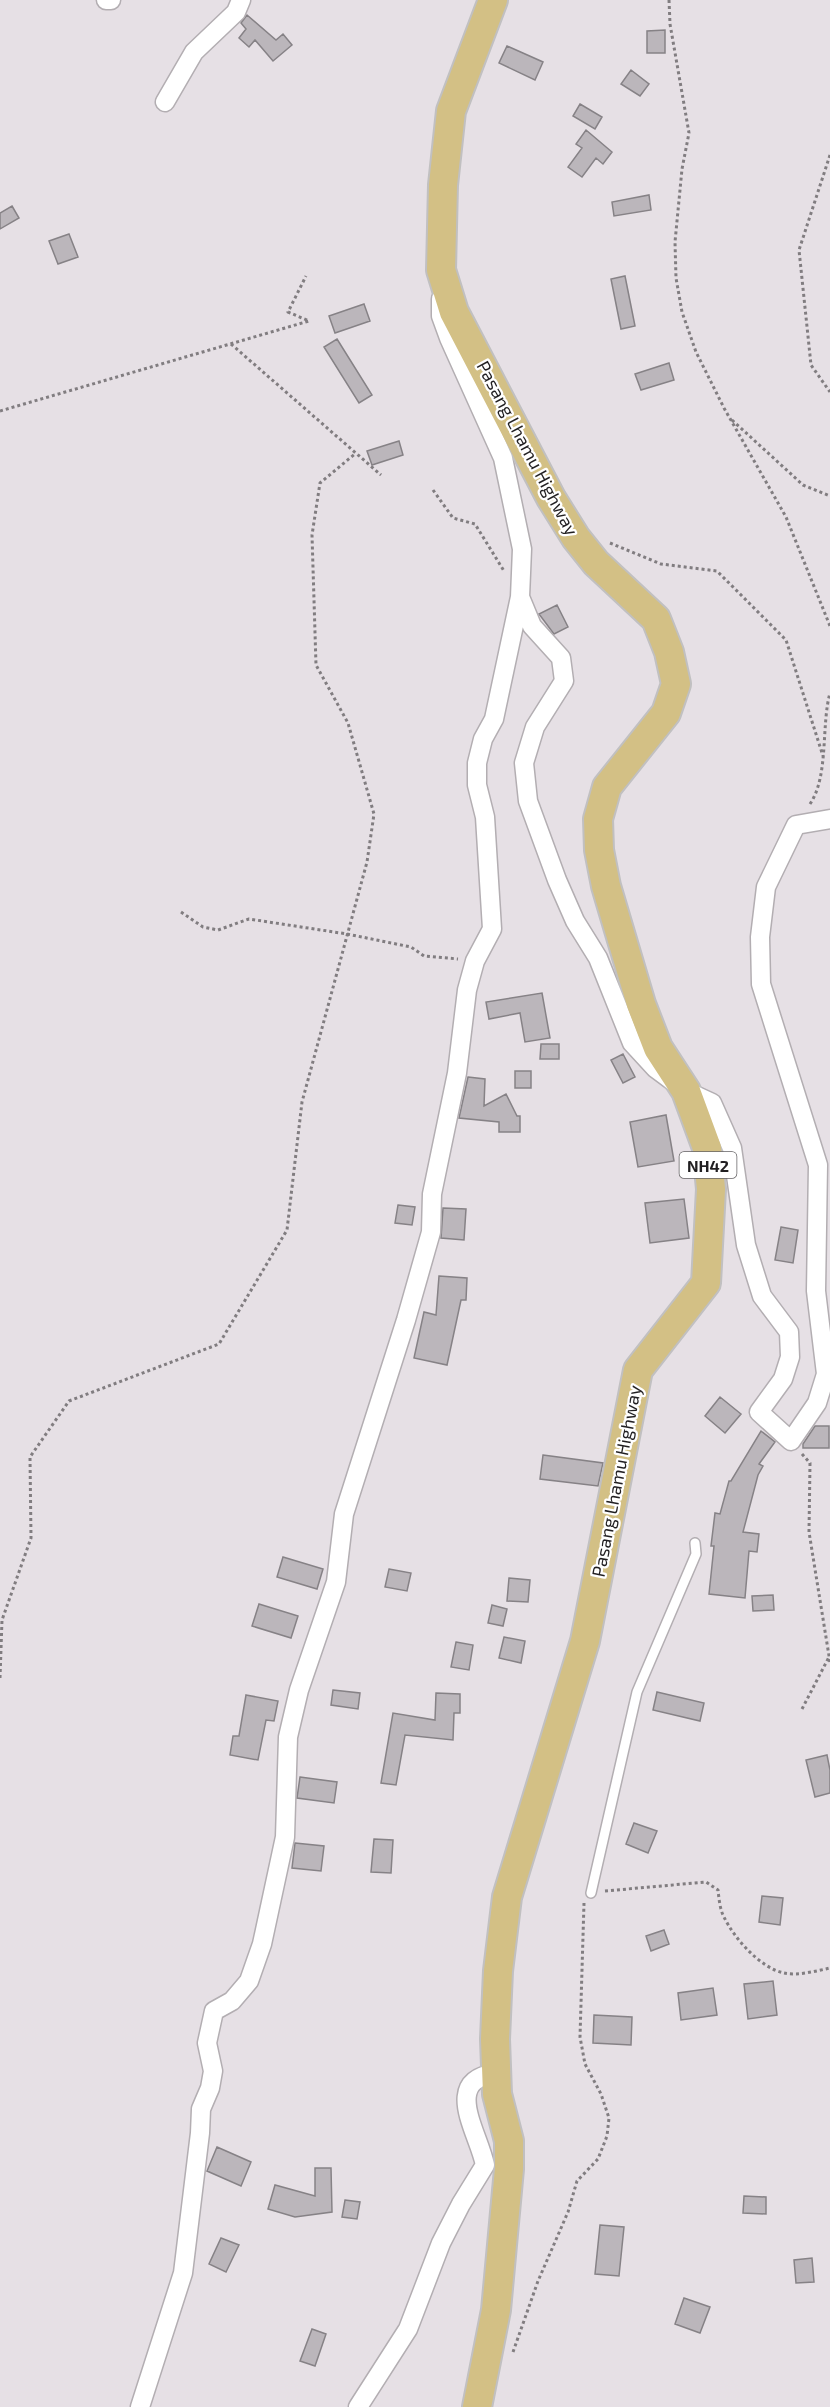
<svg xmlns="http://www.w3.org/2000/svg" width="830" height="2407" font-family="'Exo 2',sans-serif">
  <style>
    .building { fill: #bbb6bb; stroke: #868286; stroke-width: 1.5 }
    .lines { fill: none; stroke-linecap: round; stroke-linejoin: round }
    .lane-casing { stroke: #b3aeb2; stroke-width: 12 }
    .street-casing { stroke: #b3aeb2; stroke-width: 21 }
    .primary-casing { stroke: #c1c0c1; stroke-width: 32 }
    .path { stroke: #817d80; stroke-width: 3; stroke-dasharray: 3 3; stroke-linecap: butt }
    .lane { stroke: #fff; stroke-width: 9 }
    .street { stroke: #fff; stroke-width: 18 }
    .primary { stroke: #d3c085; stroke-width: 28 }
    .labels { text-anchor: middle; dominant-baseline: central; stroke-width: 4.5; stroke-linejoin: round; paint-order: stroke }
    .shield { fill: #fff; stroke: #646264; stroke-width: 1.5 }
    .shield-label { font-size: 16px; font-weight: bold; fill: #211f21 }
    .street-label { font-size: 18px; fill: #211f21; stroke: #fff }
  </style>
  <rect width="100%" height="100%" fill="#e6e0e5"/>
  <path class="building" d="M 247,15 L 276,40 L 283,34 L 292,45 L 273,61 L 255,40 L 249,47 L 239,38 L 246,29 L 241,23 Z
    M 665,30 L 665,53 L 647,53 L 647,31 Z
    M 507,46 L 543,62 L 535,80 L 499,63 Z
    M 631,70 L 649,84 L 640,96 L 621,84 Z
    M 580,104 L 602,117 L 595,129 L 573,116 Z
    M 586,130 L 612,152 L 603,164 L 596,158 L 582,177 L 568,167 L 582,148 L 576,144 Z
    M 649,195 L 651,210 L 614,216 L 612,202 Z
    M 12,206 L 19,218 L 0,229 L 0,213 Z
    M 69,234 L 78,257 L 58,264 L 49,241 Z
    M 625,276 L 635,326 L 621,329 L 611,279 Z
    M 364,304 L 370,321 L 335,333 L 329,316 Z
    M 337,339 L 372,395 L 359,403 L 324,347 Z
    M 669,363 L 674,380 L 641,390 L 635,374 Z
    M 399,441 L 403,455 L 372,465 L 367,451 Z
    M 557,605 L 568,627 L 554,634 L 539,614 Z
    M 542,993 L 550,1038 L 525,1042 L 520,1013 L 489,1019 L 486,1002 Z
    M 541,1044 L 559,1044 L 559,1059 L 540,1059 Z
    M 623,1054 L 635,1077 L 623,1083 L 611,1060 Z
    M 515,1071 L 531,1071 L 531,1088 L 515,1088 Z
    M 468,1077 L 485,1079 L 484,1106 L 506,1094 L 517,1116 L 520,1116 L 520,1132 L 499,1132 L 499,1122 L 459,1118 Z
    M 666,1115 L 674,1161 L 638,1167 L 630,1122 Z
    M 684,1199 L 689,1238 L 650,1243 L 645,1203 Z
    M 398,1205 L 415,1207 L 412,1225 L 395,1223 Z
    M 443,1208 L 466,1209 L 464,1240 L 441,1238 Z
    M 781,1227 L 798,1230 L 793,1263 L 775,1260 Z
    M 439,1276 L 467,1278 L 466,1300 L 461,1300 L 447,1365 L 414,1358 L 424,1312 L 436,1315 Z
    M 720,1397 L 741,1414 L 725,1433 L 705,1416 Z
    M 815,1426 L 829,1426 L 829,1448 L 803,1448 L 803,1444 Z
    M 761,1431 L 775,1442 L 759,1464 L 763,1466 L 758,1475 L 743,1532 L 759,1534 L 757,1552 L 749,1551 L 745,1598 L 709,1594 L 714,1546 L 711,1546 L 715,1513 L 720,1514 L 729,1481 L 731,1481 Z
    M 543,1455 L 603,1463 L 598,1486 L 540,1479 Z
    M 283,1557 L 323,1569 L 317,1589 L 277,1577 Z
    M 389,1569 L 411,1573 L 407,1591 L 385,1587 Z
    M 509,1578 L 530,1580 L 528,1602 L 507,1601 Z
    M 773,1595 L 774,1610 L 753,1611 L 752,1596 Z
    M 259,1604 L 298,1616 L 291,1638 L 252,1626 Z
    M 492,1605 L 507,1609 L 503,1626 L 488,1623 Z
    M 504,1637 L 525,1641 L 521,1663 L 499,1658 Z
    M 456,1642 L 473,1645 L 469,1670 L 451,1667 Z
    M 333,1690 L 360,1693 L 358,1709 L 331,1705 Z
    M 657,1692 L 704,1703 L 700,1721 L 653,1710 Z
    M 436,1693 L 460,1694 L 460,1713 L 454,1713 L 453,1740 L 405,1735 L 396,1785 L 381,1783 L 393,1713 L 435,1720 Z
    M 246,1695 L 278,1701 L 274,1721 L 266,1720 L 258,1760 L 230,1755 L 233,1736 L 239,1736 Z
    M 827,1755 L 830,1770 L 830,1793 L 815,1797 L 806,1760 Z
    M 300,1777 L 337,1782 L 334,1803 L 297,1798 Z
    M 634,1823 L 657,1831 L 648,1853 L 626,1844 Z
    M 374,1839 L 393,1840 L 391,1873 L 371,1872 Z
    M 295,1843 L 324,1846 L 321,1871 L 292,1868 Z
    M 762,1896 L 783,1898 L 780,1925 L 759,1922 Z
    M 664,1930 L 669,1944 L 651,1951 L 646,1936 Z
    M 773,1981 L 777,2015 L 748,2019 L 744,1984 Z
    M 713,1988 L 717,2015 L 681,2020 L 678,1993 Z
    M 594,2015 L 632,2017 L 631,2045 L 593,2043 Z
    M 217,2147 L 251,2162 L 241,2186 L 207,2171 Z
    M 315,2168 L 331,2168 L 332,2212 L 295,2217 L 268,2209 L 275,2185 L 315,2196 Z
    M 744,2196 L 766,2197 L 766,2214 L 743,2213 Z
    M 345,2200 L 360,2202 L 357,2219 L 342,2217 Z
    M 600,2225 L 624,2227 L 619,2276 L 595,2274 Z
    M 221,2238 L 239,2245 L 226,2272 L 209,2264 Z
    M 812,2258 L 814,2282 L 796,2283 L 794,2260 Z
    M 684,2298 L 710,2307 L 700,2333 L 675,2324 Z
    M 312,2329 L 326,2334 L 315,2366 L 300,2361 Z"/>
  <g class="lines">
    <defs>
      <path id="lane" d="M 591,1893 L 637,1692 L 696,1554 L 695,1543"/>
      <path id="street" d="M 106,0 L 111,0
        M 165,102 L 194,52 L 236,12 L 241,0
        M 441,299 L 441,316 L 449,338 L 503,458 L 522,549 L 520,597 L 532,626 L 561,658 L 564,681 L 535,727 L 524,763 L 528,801 L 557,880 L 575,921 L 598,958 L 632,1043 L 655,1068 L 686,1091 L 712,1103 L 732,1148 L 746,1245 L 762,1296 L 789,1332 L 790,1357 L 783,1379 L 759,1412 L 791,1441 L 817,1403 L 826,1374 L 816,1291 L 818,1165 L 761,984 L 760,937 L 766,887 L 796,825 L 830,819
        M 140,2407 L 183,2273 L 200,2133 L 201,2109 L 210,2088 L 213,2071 L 207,2043 L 214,2011 L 232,2001 L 249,1981 L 262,1944 L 285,1837 L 288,1737 L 299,1690 L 336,1582 L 344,1514 L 406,1320 L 431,1232 L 432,1194 L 457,1073 L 467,990 L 475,961 L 492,929 L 485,817 L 477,785 L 477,763 L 483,739 L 494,719 L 520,597
        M 358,2407 L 408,2329 L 441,2243 L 461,2204 L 485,2165 C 478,2131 441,2080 497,2073"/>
      <path id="primary" d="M 477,2407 L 496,2310 L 509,2169 L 509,2141 L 497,2094 L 495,2039 L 498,1971 L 507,1897 L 585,1641 L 638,1370 L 706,1283 L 711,1189 L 707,1148 L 686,1091 L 658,1048 L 641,1004 L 606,886 L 599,850 L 598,819 L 607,787 L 666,713 L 676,684 L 669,652 L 656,619 L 596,563 L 576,538 L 551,498 L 454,312 L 441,270 L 443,185 L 451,111 L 493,0"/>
    </defs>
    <use href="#lane" class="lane-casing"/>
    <use href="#street" class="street-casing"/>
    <use href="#primary" class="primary-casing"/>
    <path class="path" d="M 669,0 L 670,24 L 689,133 L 682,169 L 675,242 L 676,278 L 682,312 L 696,352 L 724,408 L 786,517 L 830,626
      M 830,155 L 799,250 L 811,365 L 830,392
      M 231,344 L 381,475
      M 0,411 L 309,321 L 288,312 L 306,276
      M 732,420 L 803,485 L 830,496
      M 433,490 L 453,518 L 475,524 L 504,571
      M 610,543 L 661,564 L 717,571 L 786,640 L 823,756
      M 810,804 C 829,776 821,725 830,693
      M 181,912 L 203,927 L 218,930 L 249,919 L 347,934 L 411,947 L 424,956 L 458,959
      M 802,1454 L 810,1463 L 809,1532 L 830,1662
      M 0,1678 L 2,1620 L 31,1538 L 30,1457 L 69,1401 L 219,1344 L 287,1230 L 302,1102 L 367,862 L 374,814 L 348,723 L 316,665 L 312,535 L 320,483 L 356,453
      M 802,1709 L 829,1657
      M 605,1891 L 706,1882 L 718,1890 C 719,1899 720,1910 724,1917 C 734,1938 760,1968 784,1973 C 798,1976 816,1971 830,1968
      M 513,2352 L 538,2281 L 568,2212 L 577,2181 L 598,2159 L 607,2136 L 609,2118 L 601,2094 L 585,2064 L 580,2037 L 584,1903"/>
    <use href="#lane" class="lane"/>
    <use href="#street" class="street"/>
    <use href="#primary" class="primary"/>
  </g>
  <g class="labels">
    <rect class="shield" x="679.5" y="1152" width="57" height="26" rx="4.5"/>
    <g class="shield-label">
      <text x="708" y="1165">NH42</text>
    </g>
    <g class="street-label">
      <text transform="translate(528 448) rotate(62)">Pasang Lhamu Highway</text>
      <text transform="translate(616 1481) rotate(-79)">Pasang Lhamu Highway</text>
    </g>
  </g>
</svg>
